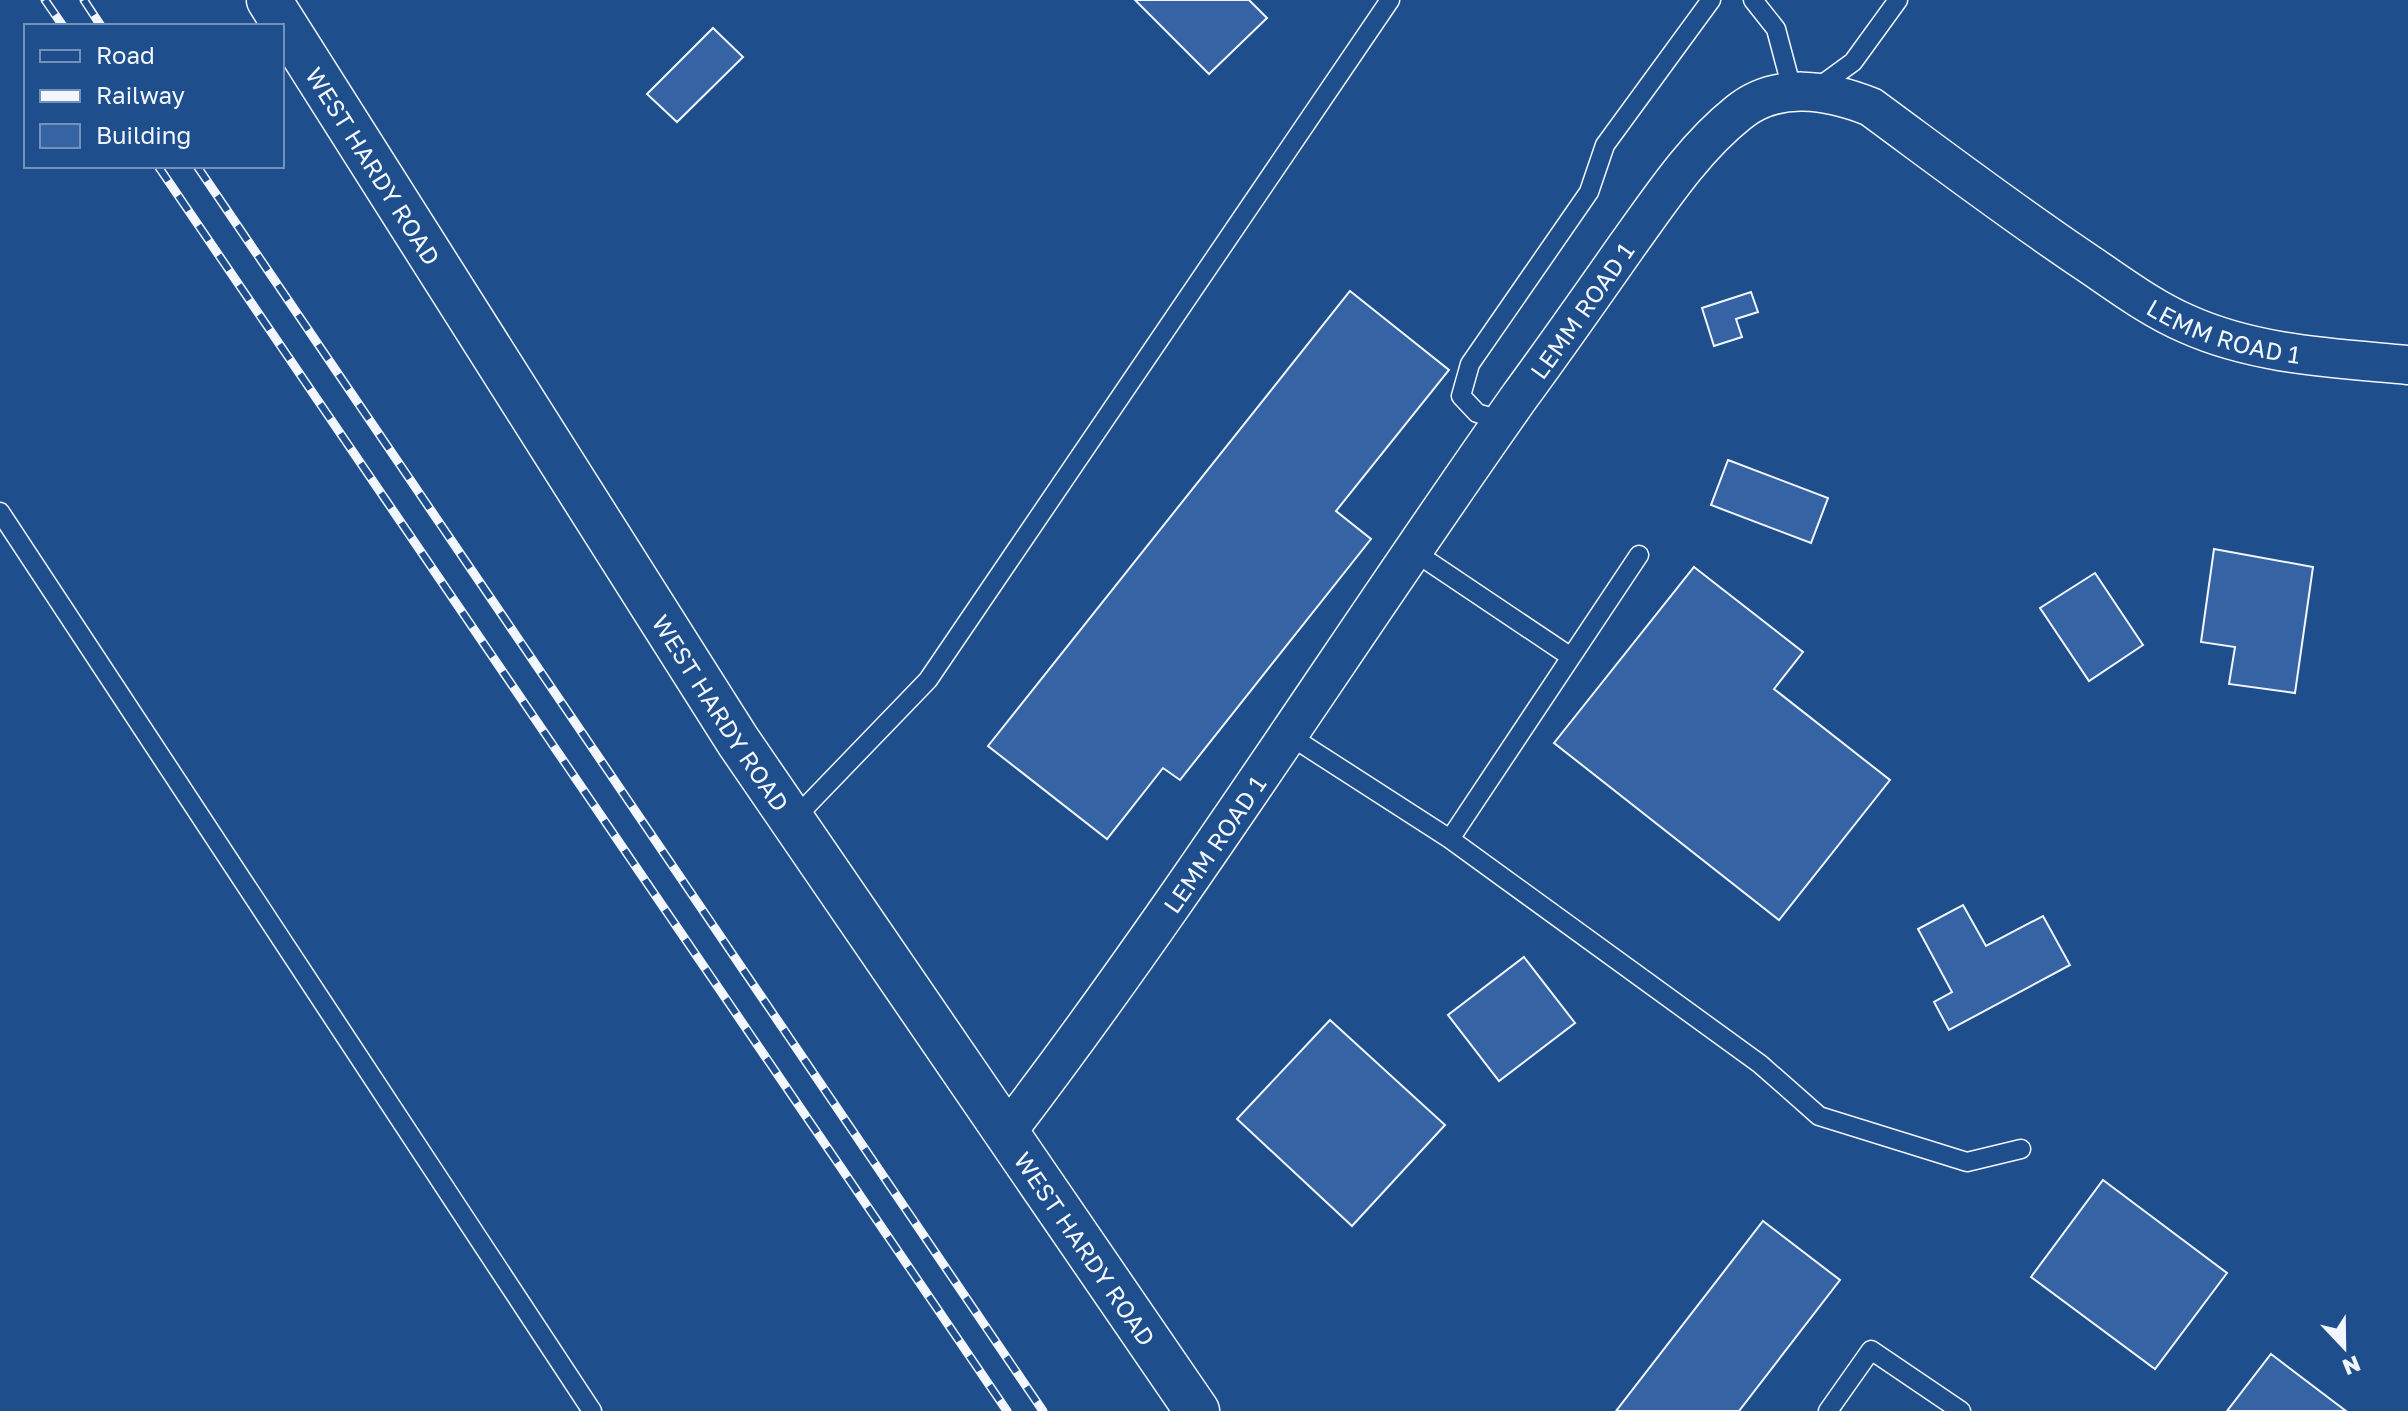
<svg xmlns="http://www.w3.org/2000/svg" width="2408" height="1411" font-family="'Golos Text',sans-serif">
  <style>
    .building { fill: #3563a3; stroke: #f2f6ff; stroke-width: 2 }
    .lines { fill: none; stroke-linecap: round; stroke-linejoin: round }
    .lane-casing { stroke: #f2f6ff; stroke-width: 21 }
    .street-casing { stroke: #f2f6ff; stroke-width: 41 }
    .secondary-casing { stroke: #f2f6ff; stroke-width: 47 }
    .lane { stroke: #1f4e8c; stroke-width: 18 }
    .street { stroke: #1f4e8c; stroke-width: 38 }
    .secondary { stroke: #1f4e8c; stroke-width: 44 }
    .rail-casing { stroke: #f2f6ff; stroke-width: 9 }
    .rail { stroke: #1f4e8c; stroke-width: 6; stroke-dasharray: 18; stroke-linecap: butt }
    .labels { text-anchor: middle; dominant-baseline: central; stroke-width: 6; stroke-linejoin: round; paint-order: stroke }
    .street-label { font-size: 24px; fill: #f2f6ff; stroke: #1f4e8c }
  </style>
  <rect width="100%" height="100%" fill="#1f4e8c"/>
  <path class="building" d="M 1135,0 L 1249,0 L 1267,18 L 1209,74 Z
    M 713,28 L 743,57 L 677,122 L 647,94 Z
    M 1350,291 L 1449,370 L 1336,511 L 1371,539 L 1180,780 L 1163,768 L 1107,839 L 988,746 Z
    M 1751,292 L 1758,312 L 1736,319 L 1742,337 L 1714,346 L 1702,308 Z
    M 1728,460 L 1828,498 L 1811,543 L 1711,505 Z
    M 2214,549 L 2313,567 L 2295,693 L 2229,684 L 2235,647 L 2201,642 Z
    M 1694,567 L 1803,652 L 1774,689 L 1890,780 L 1779,920 L 1554,743 Z
    M 2095,573 L 2143,645 L 2089,681 L 2040,608 Z
    M 1963,905 L 1986,946 L 2043,916 L 2070,965 L 1949,1030 L 1934,1002 L 1952,992 L 1918,929 Z
    M 1524,957 L 1575,1023 L 1499,1081 L 1448,1015 Z
    M 1330,1020 L 1445,1125 L 1352,1226 L 1237,1119 Z
    M 2103,1180 L 2227,1273 L 2155,1369 L 2031,1277 Z
    M 1763,1221 L 1840,1280 L 1739,1411 L 1616,1411 Z
    M 2271,1354 L 2346,1411 L 2227,1411 Z"/>
  <g class="lines">
    <defs>
      <path id="lane" d="M 1753,0 L 1776,29 L 1793,93
        M 1816,89 L 1853,62 L 1898,0
        M 1503,421 L 1477,413 L 1461,396 L 1470,364 L 1589,192 L 1605,145 L 1711,0
        M 0,512 L 592,1411
        M 1413,551 L 1571,657
        M 1287,734 L 1450,839 L 1760,1064 L 1819,1116 L 1967,1162 L 2021,1149
        M 793,820 L 928,680 L 1390,0
        M 1450,839 L 1639,555
        M 1828,1411 L 1871,1350 L 1961,1411"/>
      <g id="street">
        <path id="s1" d="M 1006,1133 C 1188,895 1347,641 1520,396 C 1556,347 1591,297 1626,247 C 1660,200 1692,150 1738,113 C 1776,81 1829,90 1871,107 C 1943,160 2014,214 2089,264 C 2120,285 2152,309 2187,324 C 2256,355 2334,358 2408,365"/>
      </g>
      <g id="secondary">
        <path id="s2" d="M 269,0 L 738,741 L 1197,1411"/>
      </g>
    </defs>
    <use href="#lane" class="lane-casing"/>
    <use href="#street" class="street-casing"/>
    <use href="#secondary" class="secondary-casing"/>
    <use href="#lane" class="lane"/>
    <use href="#street" class="street"/>
    <use href="#secondary" class="secondary"/>
    <defs>
      <path id="rail" d="M 45,0 L 63,26
        M 84,0 L 101,26
        M 158,166 L 1007,1411
        M 197,166 L 1043,1411"/>
    </defs>
    <use href="#rail" class="rail-casing"/>
    <use href="#rail" class="rail"/>
  </g>
  <g class="labels">
    <g class="street-label">
      <text stroke="none"><textPath href="#s2" startOffset="196">WEST HARDY ROAD</textPath></text>
      <text stroke="none"><textPath href="#s1" startOffset="1004">LEMM ROAD 1</textPath></text>
      <text stroke="none"><textPath href="#s1" startOffset="1818">LEMM ROAD 1</textPath></text>
      <text stroke="none"><textPath href="#s2" startOffset="844">WEST HARDY ROAD</textPath></text>
      <text stroke="none"><textPath href="#s1" startOffset="356">LEMM ROAD 1</textPath></text>
      <text stroke="none"><textPath href="#s2" startOffset="1492">WEST HARDY ROAD</textPath></text>
    </g>
  </g>
  <rect x="24" y="24" width="260" height="144" fill="#1f4e8c" stroke="#7391ba" stroke-width="2"/>
  <rect x="40" y="50" width="40" height="12" fill="#1f4e8c" stroke="#7391ba" stroke-width="2"/>
  <text x="96" y="64" font-size="24" fill="#f2f6ff">Road</text>
  <rect x="40" y="90" width="40" height="12" fill="#f2f6ff" stroke="#7391ba" stroke-width="2"/>
  <text x="96" y="104" font-size="24" fill="#f2f6ff">Railway</text>
  <rect x="40" y="124" width="40" height="24" fill="#3563a3" stroke="#7391ba" stroke-width="2"/>
  <text x="96" y="144" font-size="24" fill="#f2f6ff">Building</text>
  <g transform="translate(2344 1347) rotate(158)" stroke="#1f4e8c" stroke-width="6" paint-order="stroke">
  <path d="M0-6L14 30L0 20L-14 30Z" fill="#f2f6ff"/>
  <text y="-12" font-size="22" font-weight="bold" text-anchor="middle" fill="#f2f6ff">N</text>
  </g>
</svg>
